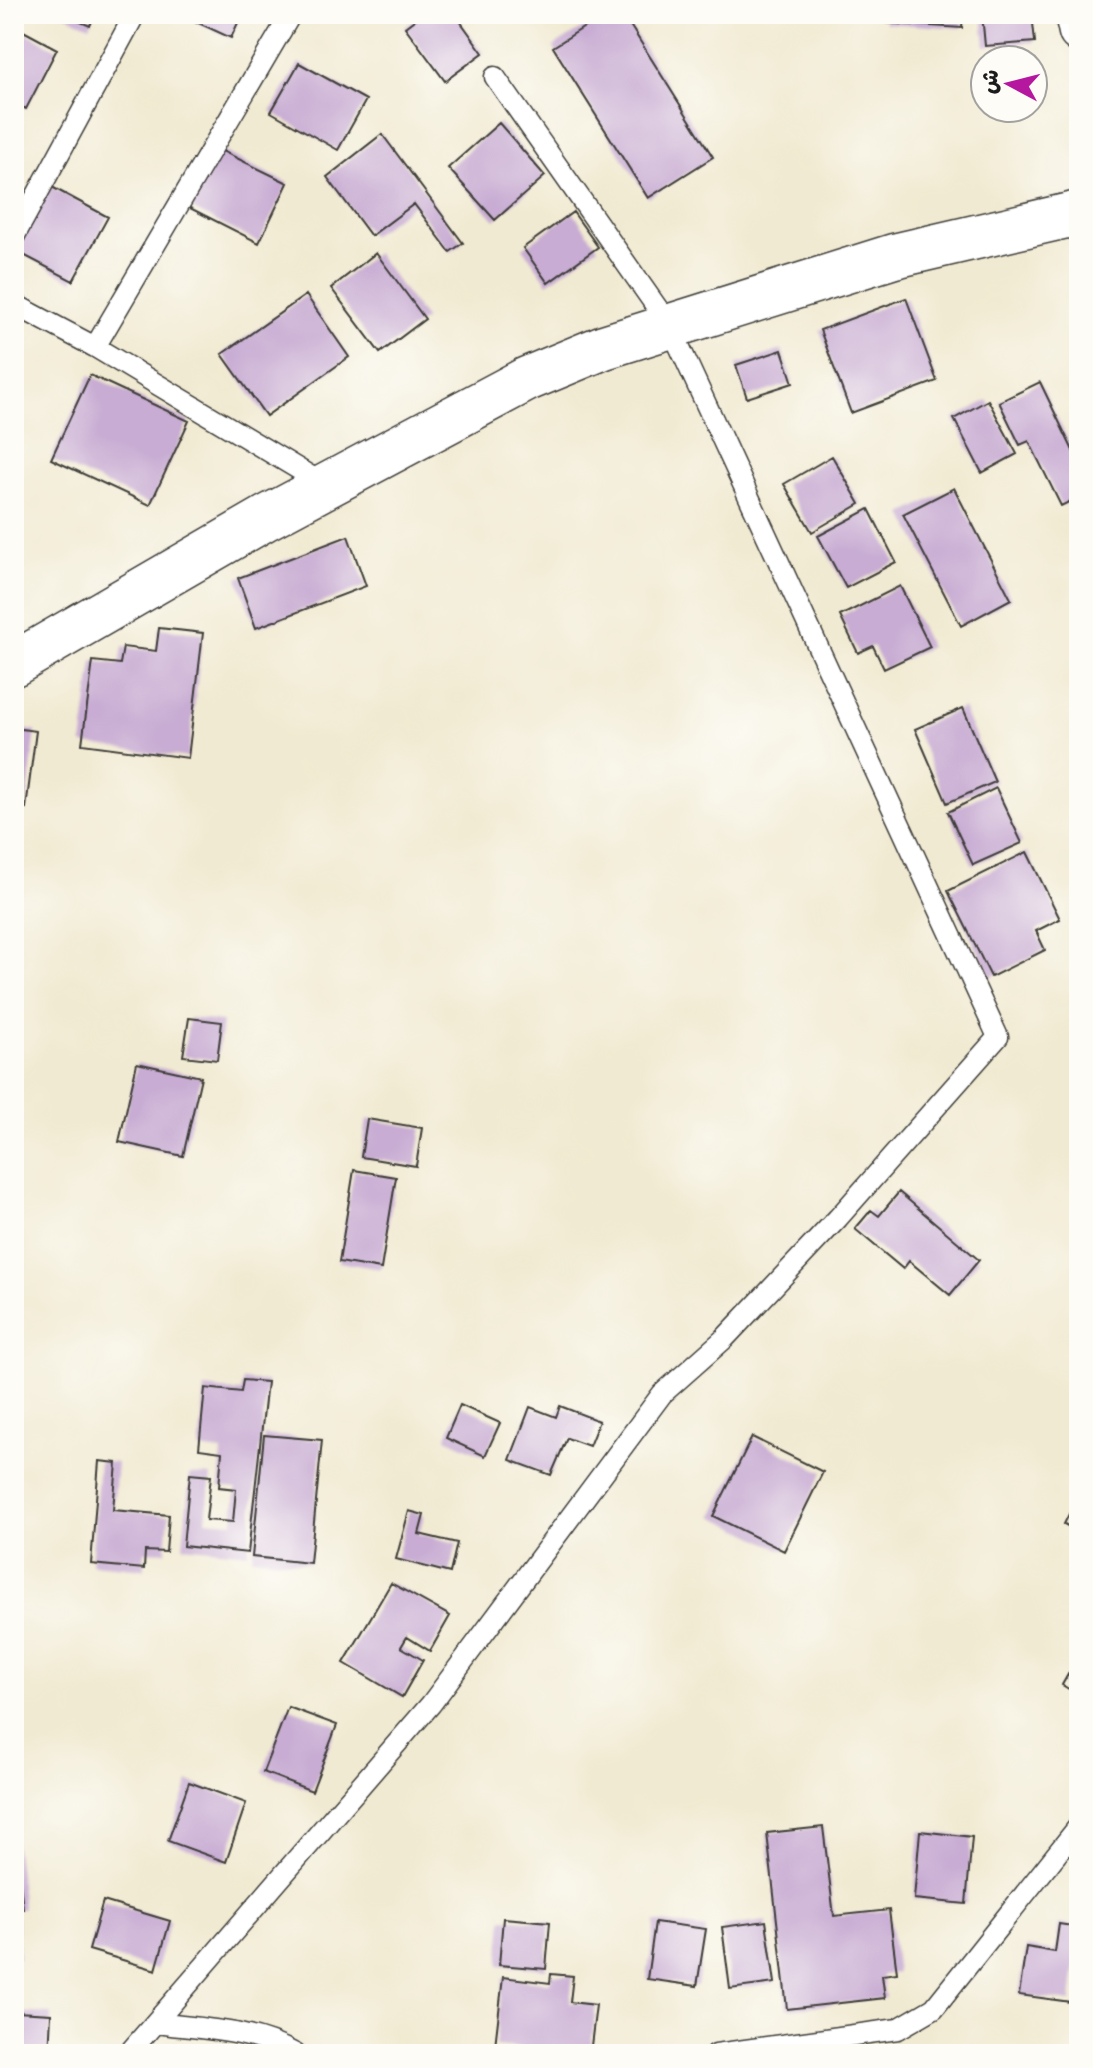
<svg xmlns="http://www.w3.org/2000/svg" width="1093" height="2068" font-family="'Playpen Sans','Playpen Sans Arabic',sans-serif">
  <style>
    .building { fill: #c8acd3 }
    .lines { fill: none; stroke-linecap: round; stroke-linejoin: round }
    .service-casing { stroke: #3c3b37; stroke-width: 23 }
    .minor-casing { stroke: #3c3b37; stroke-width: 43 }
    .tertiary-casing { stroke: #3c3b37; stroke-width: 47 }
    .service { stroke: #fff; stroke-width: 20 }
    .minor { stroke: #fff; stroke-width: 40 }
    .tertiary { stroke: #fff; stroke-width: 44 }
  </style>
  <rect width="100%" height="100%" fill="#fdfcf7"/>
  <filter id="ink" filterUnits="userSpaceOnUse"><feTurbulence type="fractalNoise" baseFrequency=".0125" numOctaves="2"/><feDisplacementMap in="SourceGraphic" scale="16" xChannelSelector="R" yChannelSelector="G"/><feConvolveMatrix kernelMatrix="1 2 1 2 8 2 1 2 1" color-interpolation-filters="sRGB"/></filter>
  <filter id="wash" filterUnits="userSpaceOnUse"><feTurbulence type="fractalNoise" baseFrequency=".006" numOctaves="4" result="noise"/><feDisplacementMap in="SourceGraphic" scale="32" xChannelSelector="R" yChannelSelector="G"/><feGaussianBlur stdDeviation="1.8" result="paint"/><feColorMatrix in="noise" values="0 0 0 0 0 0 0 0 0 0 0 0 0 0 0 0 0 1.4 0 .05"/><feComposite in="paint" operator="in"/></filter>
  <g filter="url(#wash)">
    <rect width="100%" height="100%" fill="#f1ead2"/>
    <g id="blocks">
      <path class="building" d="M 62,14 L 95,14 L 90,26 Z
        M 179,14 L 242,14 L 231,38 Z
        M 422,14 L 455,14 L 483,53 L 445,81 L 405,27 Z
        M 605,14 L 623,14 L 713,157 L 648,198 L 553,47 Z
        M 885,14 L 963,14 L 962,28 L 885,23 Z
        M 982,14 L 1032,14 L 1035,42 L 985,46 Z
        M 14,26 L 57,49 L 26,109 L 14,103 Z
        M 299,63 L 366,100 L 338,150 L 271,112 Z
        M 499,123 L 545,176 L 495,220 L 448,168 Z
        M 382,134 L 463,243 L 450,252 L 414,204 L 371,236 L 327,177 Z
        M 214,147 L 288,183 L 259,243 L 186,206 Z
        M 50,186 L 108,217 L 73,281 L 16,251 Z
        M 573,212 L 598,247 L 548,283 L 523,248 Z
        M 376,253 L 425,319 L 380,353 L 331,288 Z
        M 306,295 L 349,357 L 266,416 L 222,354 Z
        M 906,298 L 937,381 L 851,413 L 820,330 Z
        M 782,350 L 793,383 L 747,398 L 736,365 Z
        M 90,375 L 189,421 L 150,505 L 51,459 Z
        M 1040,382 L 1079,463 L 1079,497 L 1061,506 L 1029,441 L 1020,445 L 999,402 Z
        M 988,400 L 1017,454 L 982,473 L 954,419 Z
        M 832,456 L 860,504 L 812,532 L 784,484 Z
        M 954,488 L 1011,599 L 961,626 L 903,514 Z
        M 869,509 L 896,562 L 846,588 L 818,536 Z
        M 348,536 L 366,586 L 256,628 L 238,578 Z
        M 900,586 L 930,647 L 884,669 L 873,646 L 858,653 L 840,616 Z
        M 159,628 L 203,633 L 188,758 L 82,744 L 93,661 L 120,664 L 123,647 L 156,651 Z
        M 963,708 L 995,782 L 947,803 L 915,729 Z
        M 14,728 L 36,731 L 26,808 L 14,806 Z
        M 996,788 L 1022,843 L 973,865 L 948,812 Z
        M 1027,852 L 1060,919 L 1036,931 L 1045,950 L 991,977 L 948,891 Z
        M 189,1018 L 222,1022 L 217,1060 L 183,1056 Z
        M 137,1063 L 201,1077 L 183,1156 L 119,1142 Z
        M 367,1119 L 422,1128 L 416,1166 L 361,1157 Z
        M 354,1170 L 396,1177 L 381,1269 L 339,1262 Z
        M 899,1192 L 979,1260 L 950,1295 L 909,1261 L 903,1269 L 855,1229 L 871,1210 L 879,1216 Z
        M 243,1380 L 267,1382 L 248,1553 L 183,1546 L 190,1474 L 211,1476 L 206,1520 L 233,1522 L 236,1489 L 219,1487 L 222,1452 L 199,1449 L 205,1388 L 241,1392 Z
        M 460,1405 L 500,1423 L 485,1456 L 446,1438 Z
        M 560,1406 L 599,1421 L 589,1446 L 567,1438 L 551,1475 L 510,1460 L 530,1407 L 556,1417 Z
        M 264,1435 L 322,1440 L 310,1563 L 252,1557 Z
        M 752,1437 L 823,1472 L 784,1551 L 713,1516 Z
        M 99,1461 L 117,1463 L 113,1510 L 169,1515 L 166,1552 L 145,1551 L 144,1569 L 91,1564 Z
        M 1079,1494 L 1079,1532 L 1064,1524 Z
        M 409,1511 L 424,1515 L 419,1534 L 457,1543 L 450,1573 L 396,1559 Z
        M 391,1583 L 450,1616 L 430,1651 L 407,1637 L 401,1647 L 423,1660 L 402,1697 L 344,1663 Z
        M 1079,1655 L 1079,1695 L 1062,1685 Z
        M 288,1707 L 337,1725 L 312,1791 L 263,1772 Z
        M 189,1782 L 246,1803 L 226,1862 L 168,1841 Z
        M 823,1827 L 834,1916 L 889,1910 L 897,1973 L 882,1975 L 885,1998 L 787,2009 L 767,1833 Z
        M 920,1831 L 972,1837 L 966,1904 L 914,1899 Z
        M 14,1832 L 23,1909 L 14,1909 Z
        M 103,1901 L 170,1921 L 156,1970 L 89,1950 Z
        M 14,1916 L 17,1916 L 19,1958 L 14,1959 Z
        M 503,1918 L 550,1922 L 546,1969 L 499,1965 Z
        M 766,1921 L 775,1983 L 730,1989 L 722,1927 Z
        M 655,1922 L 706,1929 L 697,1986 L 647,1979 Z
        M 1059,1924 L 1079,1927 L 1071,2002 L 1019,1995 L 1026,1947 L 1055,1952 Z
        M 551,1974 L 573,1976 L 570,2002 L 596,2005 L 590,2054 L 495,2046 L 503,1977 L 550,1983 Z
        M 16,2012 L 51,2014 L 49,2054 L 14,2054 Z"/>
    </g>
  </g>
  <g filter="url(#ink)">
    <use href="#blocks" fill-opacity="0" stroke="#3c3b37" stroke-width="2"/>
    <g class="lines">
      <defs>
        <path id="service" d="M 14,237 L 135,14
          M 14,304 L 95,347 L 325,485
          M 95,347 L 291,14
          M 155,2023 C 202,2029 254,2030 295,2054
          M 128,2054 L 431,1704 L 662,1394 L 724,1339 L 838,1218 L 998,1037 L 670,326 L 495,77
          M 716,2054 L 898,2029 L 934,2008 L 1079,1826"/>
        <path id="minor" d="M 1075,14 L 1079,32"/>
        <path id="tertiary" d="M 14,664 L 266,518 L 527,379 L 604,347 L 894,256 L 1079,213"/>
      </defs>
      <use href="#service" class="service-casing"/>
      <use href="#minor" class="minor-casing"/>
      <use href="#tertiary" class="tertiary-casing"/>
      <use href="#service" class="service"/>
      <use href="#minor" class="minor"/>
      <use href="#tertiary" class="tertiary"/>
    </g>
  </g>
  <rect width="1093" height="2068" fill="none" stroke="#fdfcf7" stroke-width="48"/>
  <g transform="translate(1009 84) rotate(277)"><circle r="38" fill="#fdfcf7" stroke="#a3a29f" stroke-width="2"/>
  <path d="M0-6L14 30L0 20L-14 30Z" fill="#b5179e"/>
  <text y="-12" font-size="22" font-weight="bold" text-anchor="middle" fill="#1c1c1c">ش</text>
  </g>
</svg>
